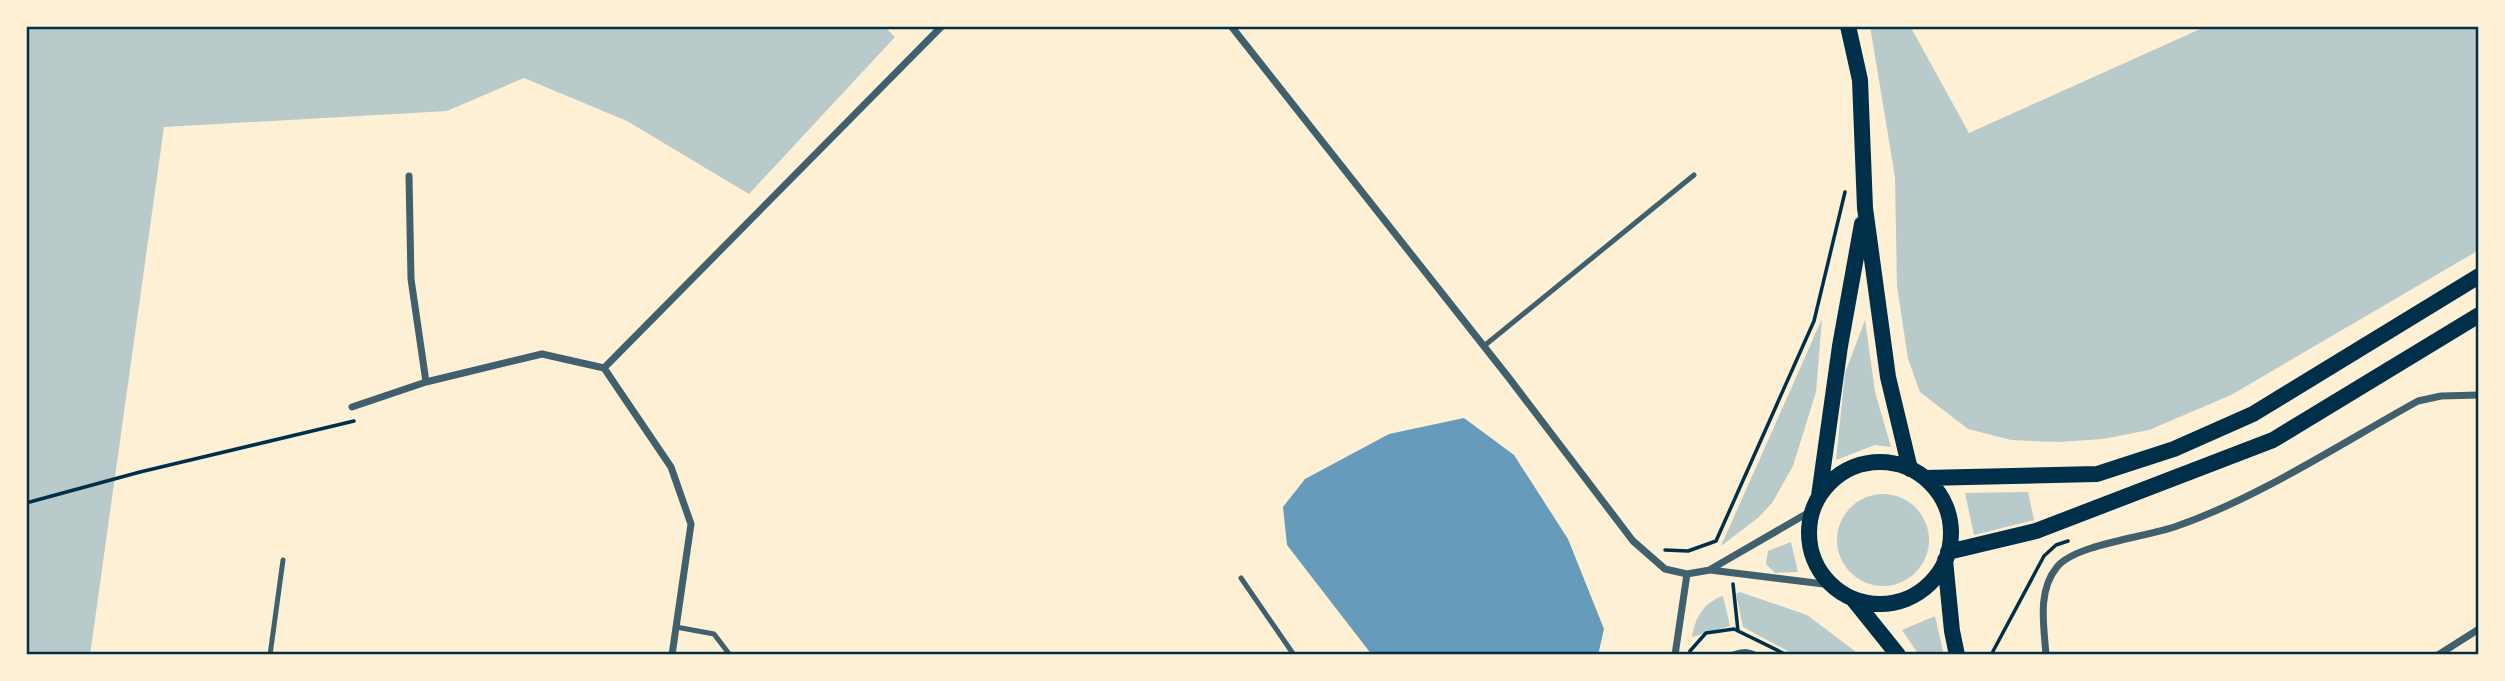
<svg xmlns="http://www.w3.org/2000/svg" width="2505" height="681" font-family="'Work Sans',sans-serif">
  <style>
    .green { fill: #b9caca }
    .water { fill: #669bbc }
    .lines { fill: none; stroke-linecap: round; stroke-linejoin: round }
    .path { stroke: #003049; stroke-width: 3.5 }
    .service { stroke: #3f606c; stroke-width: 5 }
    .minor { stroke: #3f606c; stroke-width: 7 }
    .trunk { stroke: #003049; stroke-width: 16 }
    .neatline { fill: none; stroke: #003049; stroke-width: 2.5 }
  </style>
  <rect width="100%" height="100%" fill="#fdf0d5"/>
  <path class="green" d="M 26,26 L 884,26 L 895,37 L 749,194 L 627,121 L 524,78 L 447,111 L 164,127 L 90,655 L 26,655 Z
    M 1870,26 L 1910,26 L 1969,133 L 2207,26 L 2479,26 L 2479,250 L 2231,395 L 2149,430 L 2103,439 L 2058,442 L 2011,440 L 1968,429 L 1920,392 L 1908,359 L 1897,286 L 1895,177 Z
    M 1822,319 L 1816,392 L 1793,466 L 1772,503 L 1759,517 L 1721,546 Z
    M 1865,320 L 1875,392 L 1891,447 L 1875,445 L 1836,460 L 1845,373 Z
    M 2028,492 L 2034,520 L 1974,535 L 1965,493 Z
    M1837 540a46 46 0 1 1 92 0a46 46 0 1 1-92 0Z
    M 1791,542 L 1798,572 L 1775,573 L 1766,564 L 1768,551 Z
    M 1740,592 L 1807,615 L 1860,655 L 1795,655 L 1743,627 L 1736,594 Z
    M 1723,596 L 1730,626 L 1692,637 C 1695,618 1704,602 1723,596 Z
    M 1935,616 L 1944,655 L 1919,655 L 1902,630 Z"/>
  <path class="water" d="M 1464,418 L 1514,455 L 1568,539 L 1604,629 L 1598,655 L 1372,655 L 1287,545 L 1283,507 L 1305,479 L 1389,434 Z"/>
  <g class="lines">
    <path class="path" d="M 26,503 L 140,472 L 354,421
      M 1665,550 L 1688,551 L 1716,541 L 1814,321 L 1845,192
      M 1733,584 L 1738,631
      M 1690,651 L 1706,633 L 1734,629 L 1787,655
      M 1991,655 L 2044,556 L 2056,545 L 2068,541"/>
    <path class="service" d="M 1484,346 L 1694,175
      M 1241,578 L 1294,655
      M 676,627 L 714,634 L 730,655
      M 270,655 L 283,560
      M 1731,655 C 1740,651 1747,650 1756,655"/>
    <path class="minor" d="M 1231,26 L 1509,378 L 1633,541 L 1665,569 L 1687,574
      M 409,176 L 411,279 L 426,382
      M 604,368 L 942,26
      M 352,407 L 426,382 L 542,354 L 604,368 L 671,467 L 691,524 L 672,655
      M 1711,569 L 1813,510
      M 1675,655 L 1687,574 L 1710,570 L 1832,585
      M 2046,655 C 2044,626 2037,591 2057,567 C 2075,544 2148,537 2177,526 C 2258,498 2342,443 2418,401 L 2441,396 L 2479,395
      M 2438,655 L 2479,629"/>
    <path class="trunk" d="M 1848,26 L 1860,80 L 1865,208 L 1888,377 L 1910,469
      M1809 533a71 71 0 1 1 142 0a71 71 0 1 1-142 0Z
      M 1925,478 L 2097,474 L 2174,449 L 2253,414 L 2479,276
      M 1819,496 L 1840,346 L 1862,224
      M 1948,552 L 2036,531 L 2273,440 L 2479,315
      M 1945,560 L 1952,631 L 1957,655
      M 1853,599 L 1898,655"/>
  </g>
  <rect width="2505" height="681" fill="none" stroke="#fdf0d5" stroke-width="56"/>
  <rect x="28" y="28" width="2449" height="625" class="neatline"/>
</svg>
